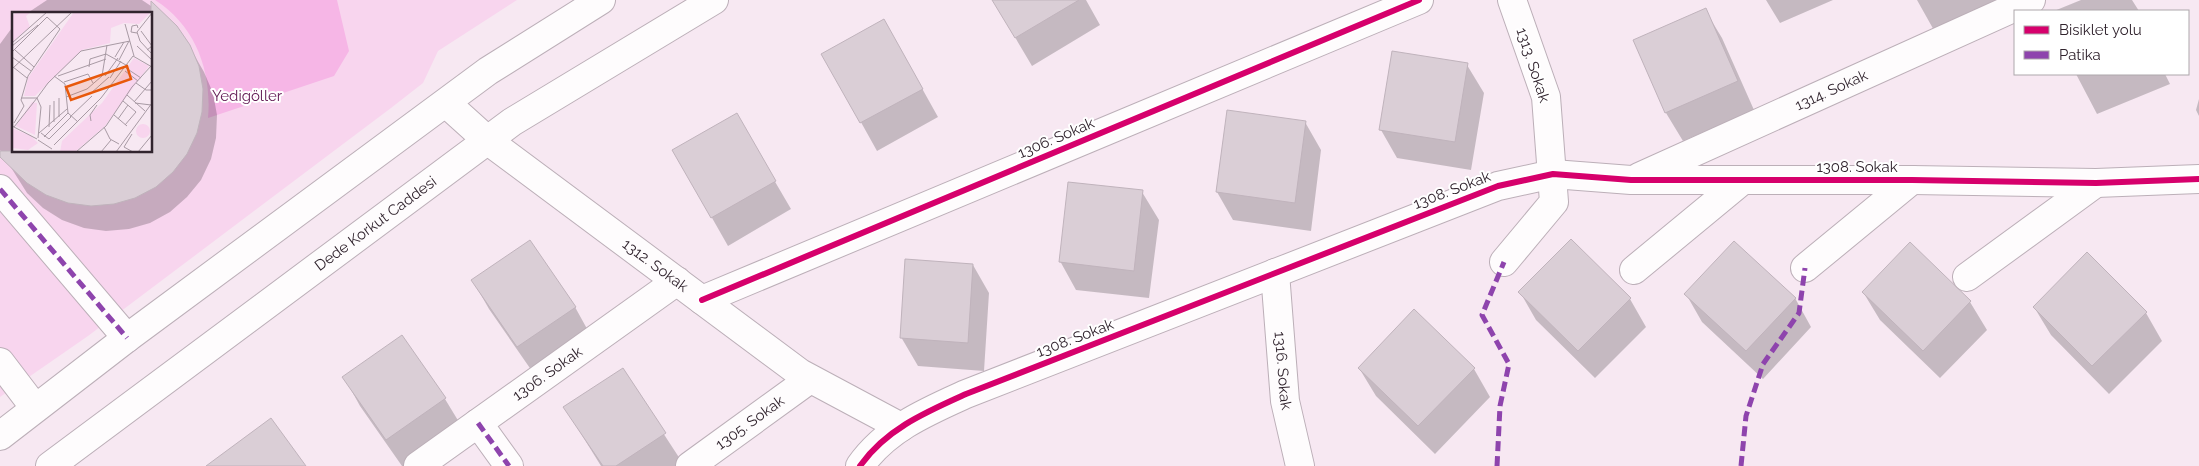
<svg xmlns="http://www.w3.org/2000/svg" width="2199" height="466" font-family="Raleway,sans-serif">
  <style>
    .green { fill: #f8d5ee; fill-rule: evenodd }
    .water { fill: #f6b6e6 }
    .shadow { fill: #0003 }
    .building { fill: #daced6; stroke: #c0b3bc }
    .lines { fill: none; stroke-linecap: round; stroke-linejoin: round }
    .minor-casing { stroke: #bcafb8; stroke-width: 30 }
    .secondary-casing { stroke: #bcafb8; stroke-width: 30 }
    .minor { stroke: #fefcfd; stroke-width: 28 }
    .secondary { stroke: #fefcfd; stroke-width: 28 }
    .quiet { stroke: #8e44ad; stroke-width: 5; stroke-dasharray: 10 5; stroke-linecap: butt }
    .cycleway-casing { stroke: #fff; stroke-width: 9 }
    .cycleway { stroke: #d6006c; stroke-width: 6 }
    .labels { text-anchor: middle; dominant-baseline: central; stroke-width: 4; stroke-linejoin: round; paint-order: stroke }
    .street-label { font-size: 15px; fill: #31242e; stroke: #fff }
    .park-label { font-size: 15px; fill: #5f1651; stroke: #fff }
    .inset-road { fill: none; stroke: #a89aa4; stroke-width: 1 }
    .view { fill: #e8590c; fill-opacity: 0.15; stroke: #e8590c; stroke-width: 2.5 }
    .inset-edge { fill: none; stroke: #31242e; stroke-width: 2.5 }
  </style>
  <rect width="100%" height="100%" fill="#f7e8f2"/>
  <path class="green" d="M 0,0 L 517,0 L 438,51 L 423,83 L 391,108 L 88,336 L 0,397 ZM 14,14 L 151,14 L 151,151 L 14,151 Z"/>
  <path class="water" d="M 155,0 L 337,0 L 349,51 L 334,76 L 208,118 C 212,72 196,26 155,0 Z"/>
  <path class="shadow" d="M 47,0 L 142,0 L 160,12 L 189,46 L 204,72 L 213,93 L 217,115 L 216,138 L 211,159 L 201,180 L 187,197 L 170,212 L 150,223 L 129,229 L 106,231 L 84,228 L 62,220 L 43,208 L 27,193 L 0,150 L 0,44 L 14,25 L 14,151 L 151,151 L 151,14 L 26,14 Z
    M 993,0 L 1086,0 L 1100,25 L 1032,66 Z
    M 1766,0 L 1833,0 L 1780,23 Z
    M 1917,0 L 1994,0 L 2000,14 L 1940,41 Z
    M 2081,0 L 2132,0 L 2139,11 L 2054,11 Z
    M 1705,10 L 1722,38 L 1754,110 L 1683,141 L 1666,113 L 1634,41 Z
    M 900,49 L 938,117 L 877,151 L 823,54 Z
    M 1467,65 L 1484,93 L 1471,170 L 1397,158 L 1381,130 Z
    M 2076,74 L 2165,74 L 2170,84 L 2097,114 Z
    M 2199,99 L 2199,116 L 2196,110 Z
    M 736,115 L 791,209 L 728,246 L 674,151 Z
    M 1305,122 L 1321,150 L 1311,231 L 1233,220 L 1217,192 Z
    M 1142,192 L 1159,220 L 1149,298 L 1076,290 L 1060,261 Z
    M 1910,244 L 1970,302 L 1987,330 L 1940,378 L 1880,320 L 1863,292 Z
    M 973,265 L 989,293 L 984,371 L 918,366 L 901,337 Z
    M 473,281 L 575,307 L 591,336 L 534,374 L 489,309 Z
    M 1520,292 L 1630,299 L 1646,327 L 1595,378 L 1536,320 Z
    M 1686,294 L 1795,298 L 1811,327 L 1763,379 L 1702,322 Z
    M 2034,307 L 2146,313 L 2162,341 L 2109,394 L 2051,335 Z
    M 402,337 L 445,399 L 462,427 L 406,466 L 402,466 L 360,406 L 344,377 Z
    M 1359,368 L 1474,369 L 1490,397 L 1435,454 L 1376,396 Z
    M 622,370 L 682,462 L 675,466 L 601,466 L 565,408 Z"/>
  <path class="building" d="M 992,0 L 1079,0 L 1015,38 Z
    M 151,1 L 177,26 L 190,45 L 199,66 L 203,89 L 202,112 L 197,133 L 187,154 L 173,172 L 156,187 L 135,198 L 114,204 L 91,206 L 68,203 L 46,195 L 27,183 L 0,157 L 0,151 L 151,151 Z
    M 1706,8 L 1738,81 L 1665,113 L 1633,40 Z
    M 884,19 L 923,89 L 860,123 L 821,54 Z
    M 1392,51 L 1468,63 L 1455,142 L 1379,130 Z
    M 1227,110 L 1306,121 L 1295,203 L 1216,192 Z
    M 737,113 L 776,181 L 711,218 L 672,150 Z
    M 1068,182 L 1143,190 L 1134,271 L 1059,262 Z
    M 1571,239 L 1631,298 L 1578,351 L 1518,292 Z
    M 530,240 L 576,307 L 517,347 L 471,280 Z
    M 1734,241 L 1796,298 L 1746,351 L 1684,294 Z
    M 1910,242 L 1971,301 L 1923,351 L 1862,292 Z
    M 2087,252 L 2147,312 L 2092,366 L 2033,307 Z
    M 905,259 L 973,264 L 968,343 L 900,338 Z
    M 1414,309 L 1475,368 L 1418,426 L 1358,368 Z
    M 402,335 L 446,398 L 386,440 L 342,377 Z
    M 623,368 L 666,433 L 616,466 L 603,466 L 563,407 Z
    M 271,418 L 306,466 L 206,466 Z"/>
  <g class="lines">
    <defs>
      <g id="minor">
        <path id="s1" d="M 446,103 L 487,140 L 800,373 L 901,427"/>
        <path id="s2" d="M 1639,177 L 2031,0"/>
        <path d="M 0,189 L 127,338"/>
        <path d="M 1504,262 L 1554,202 L 1546,97 L 1512,0"/>
        <path d="M 1805,268 L 1912,180"/>
        <path d="M 1634,270 L 1743,180"/>
        <path id="s3" d="M 1275,273 L 1285,401 L 1300,466"/>
        <path d="M 1967,277 L 2096,183"/>
        <path d="M 702,300 L 1419,0"/>
        <path d="M 0,362 L 35,408"/>
        <path d="M 478,423 L 509,466"/>
        <path id="s4" d="M 418,466 L 677,281"/>
        <path id="s5" d="M 690,466 L 810,379"/>
        <path d="M 860,466 C 886,429 926,412 966,394 L 1498,186 L 1553,174 L 1631,180 L 1912,180 L 2096,183 L 2199,179"/>
      </g>
      <g id="secondary">
        <path d="M 0,436 L 127,338 L 488,71 L 601,0"/>
        <path id="s6" d="M 50,466 L 512,122 L 714,0"/>
      </g>
    </defs>
    <use href="#minor" class="minor-casing"/>
    <use href="#secondary" class="secondary-casing"/>
    <use href="#minor" class="minor"/>
    <use href="#secondary" class="secondary"/>
    <path class="quiet" d="M 0,189 L 127,338
      M 478,423 L 509,466
      M 1497,466 L 1500,406 L 1509,364 L 1482,315 L 1504,262
      M 1741,466 L 1746,416 L 1763,364 L 1799,313 L 1805,268"/>
    <defs>
      <path id="cycleway" d="M 702,300 L 1419,0
        M 860,466 C 886,429 926,412 966,394 L 1498,186 L 1553,174 L 1631,180 L 1912,180 L 2096,183 L 2199,179"/>
    </defs>
    <use href="#cycleway" class="cycleway-casing"/>
    <use href="#cycleway" class="cycleway"/>
  </g>
  <g class="labels">
    <g class="street-label">
      <text transform="translate(1533 65) rotate(72)">1313. Sokak</text>
      <text stroke="none"><textPath href="#s2" startOffset="211">1314. Sokak</textPath></text>
      <text transform="translate(1056 138) rotate(-23)">1306. Sokak</text>
      <text x="1857" y="167">1308. Sokak</text>
      <text transform="translate(1452 190) rotate(-21)">1308. Sokak</text>
      <text stroke="none"><textPath href="#s6" startOffset="406">Dede Korkut Caddesi</textPath></text>
      <text stroke="none"><textPath href="#s1" startOffset="265">1312. Sokak</textPath></text>
      <text transform="translate(1075 338) rotate(-21)">1308. Sokak</text>
      <text stroke="none"><textPath href="#s3" startOffset="98">1316. Sokak</textPath></text>
      <text stroke="none"><textPath href="#s4" startOffset="159">1306. Sokak</textPath></text>
      <text stroke="none"><textPath href="#s5" startOffset="74">1305. Sokak</textPath></text>
    </g>
    <g class="park-label">
      <text x="247" y="96">Yedigöller</text>
    </g>
  </g>
  <g transform="translate(12 12)">
    <rect width="140" height="140" fill="#f7e8f2"/>
    <path d="M 4,0 L 19,0 L 14,4 L 18,15 L 0,30 L 0,5 ZM 62,0 L 139,0 L 127,12 L 112,11 L 99,16 L 98,31 L 70,38 L 23,84 L 12,84 L 16,66 ZM 122,46 L 137,54 L 93,114 L 63,140 L 48,140 L 50,129 L 90,91 ZM 20,90 L 25,91 L 23,123 L 4,114 ZM124 119a7 7 0 1 1 14 0a7 7 0 1 1-14 0ZM 0,116 L 19,124 L 26,131 L 16,138 L 0,136 Z" fill="#f8d5ee"/>
    <path class="inset-road" d="M 140,1 L 125,20 L 128,29 L 140,42M 113,12 L 122,44M 129,19 L 140,34 L 135,38M 125,21 L 119,20 L 120,14 L 125,13 L 126,16M 0,31 L 35,0M 0,34 L 26,13M 125,34 L 140,48M 3,38 L 22,55M 0,40 L 35,5 L 48,17 L 16,64 L 9,88M 0,45 L 19,59M 103,45 L 112,30M 107,48 L 117,29M 1,55 L 15,66M 77,55 L 78,47 L 94,42 L 114,53M 114,56 L 129,66M 0,57 L 60,0M 113,59 L 126,69M 42,64 L 53,72 L 56,101 L 66,110M 46,64 L 94,47M 93,64 L 106,46M 98,66 L 109,49M 52,70 L 76,62 L 81,71M 124,71 L 134,78 L 140,78M 78,82 L 97,65M 115,83 L 133,99M 54,85 L 75,77 L 90,64 L 95,33M 9,86 L 25,86M 25,86 L 36,71 L 69,39 L 118,29M 25,86 L 29,95 L 26,126M 111,89 L 124,100 L 113,113M 122,90 L 140,69M 123,91 L 139,93M 102,103 L 115,114M 47,105 L 47,86M 58,105 L 80,84M 106,107 L 116,93M 79,109 L 78,103 L 85,93M 42,110 L 42,89M 2,111 L 12,94 L 9,88M 0,114 L 25,127M 2,115 L 25,86M 37,115 L 38,93M 92,115 L 98,127 L 107,132M 27,121 L 55,97M 29,121 L 37,127 L 59,105M 120,122 L 112,135 L 121,140M 32,125 L 56,101M 26,128 L 40,137M 42,133 L 89,86 L 121,44 L 140,55M 64,140 L 94,114 L 120,75 L 139,54M 89,140 L 99,128M 104,140 L 140,91M 126,140 L 140,123"/>
    <path class="view" d="M 115,54 L 119,67 L 59,88 L 54,75 Z"/>
    <rect width="140" height="140" class="inset-edge"/>
  </g>
  <rect x="2014" y="10" width="175" height="65" fill="#ffffff" stroke="#ada7ab"/>
  <rect x="2024" y="26" width="25" height="8" fill="#d6006c" stroke="#ada7ab"/>
  <text x="2059" y="35" font-size="15" fill="#31242e">Bisiklet yolu</text>
  <rect x="2024" y="51" width="25" height="8" fill="#8e44ad" stroke="#ada7ab"/>
  <text x="2059" y="60" font-size="15" fill="#31242e">Patika</text>
</svg>
